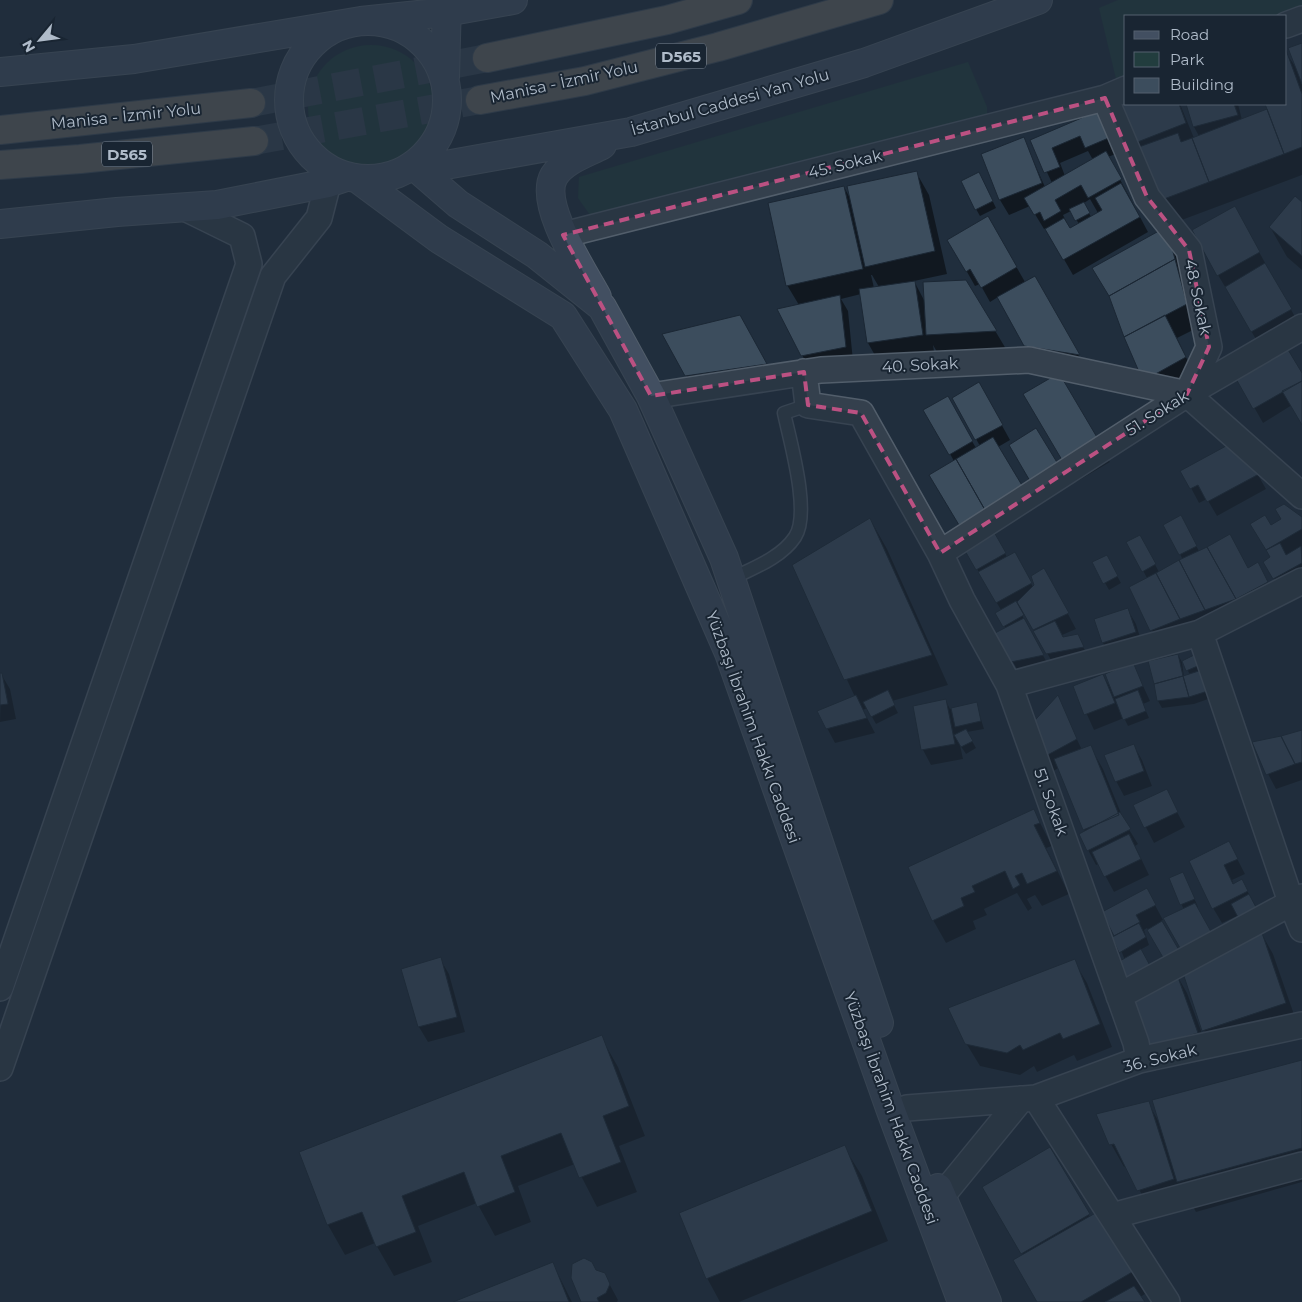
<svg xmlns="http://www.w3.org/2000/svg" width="1302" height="1302" font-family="Montserrat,sans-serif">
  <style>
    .green { fill: #223d3e }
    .shadow { fill: #0007; fill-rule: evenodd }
    .building { fill: #3c4d5d; stroke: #1b2734 }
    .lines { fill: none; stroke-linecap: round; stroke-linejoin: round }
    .trunk-tunnel { stroke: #354352; stroke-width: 28; stroke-dasharray: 28 14; stroke-linecap: butt }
    .service-casing { stroke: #525e6b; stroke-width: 15 }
    .minor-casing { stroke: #525e6b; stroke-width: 28 }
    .secondary-casing { stroke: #525e6b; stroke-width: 30 }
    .trunk-casing { stroke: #3f4b58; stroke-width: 30 }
    .service { stroke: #34404d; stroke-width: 12 }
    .minor { stroke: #34404d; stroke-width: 25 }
    .secondary { stroke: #424f61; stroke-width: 28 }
    .trunk { stroke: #63625f; stroke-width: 28 }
    .marked { fill: none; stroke: #bb5182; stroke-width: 4; stroke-dasharray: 10 6; stroke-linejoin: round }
    .labels { text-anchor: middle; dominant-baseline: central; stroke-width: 4; stroke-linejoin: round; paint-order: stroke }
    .shield { fill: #192532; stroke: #828e9c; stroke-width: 1 }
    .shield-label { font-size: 15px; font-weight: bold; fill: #afbbc9 }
    .street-label { font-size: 16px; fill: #afbbc9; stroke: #192532 }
  </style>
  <rect width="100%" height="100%" fill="#202e3d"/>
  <path class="green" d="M 1118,0 L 1302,0 L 1302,11 L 1286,16 L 1126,16 L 1126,80 L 1117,83 L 1099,8 Z
    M308 108a63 63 0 1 1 126 0a63 63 0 1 1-126 0Z
    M 968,62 L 987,107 L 987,114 L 590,215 L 578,198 L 579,177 Z"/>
  <path class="shadow" d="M 1302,44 L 1302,175 L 1171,224 L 1136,142 L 1127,104 L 1180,104 L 1194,138 L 1199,136 L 1194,127 L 1188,104 L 1238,104 L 1242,120 L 1269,110 L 1267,104 L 1286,104 L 1286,53 L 1299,72 Z
    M 1099,112 L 1118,153 L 1108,157 L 1148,232 L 1073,275 L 1046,228 L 1044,229 L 1030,206 L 1009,215 L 1000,200 L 982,155 L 1023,138 L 1045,187 L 1052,183 L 1032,140 ZM 1088,151 L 1093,160 L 1065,176 L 1060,163 ZM 1090,199 L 1098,213 L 1091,217 L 1084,203 ZM 1071,211 L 1079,224 L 1070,229 L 1063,215 Z
    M 916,172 L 929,195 L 947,274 L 914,281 L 925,302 L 966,282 L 1009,354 L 940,357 L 933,345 L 935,358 L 881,366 L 868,343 L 861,294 L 841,299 L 848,311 L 853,361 L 811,371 L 802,355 L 799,305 L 787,285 L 844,187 L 851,200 ZM 871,275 L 872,275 L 879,287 L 874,288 Z
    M 983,181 L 996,208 L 980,216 L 976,209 Z
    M 1302,204 L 1302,270 L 1287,257 L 1270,227 Z
    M 988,217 L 1025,282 L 1034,277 L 1091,377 L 1039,368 L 998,297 L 990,302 L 980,284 L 975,286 L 949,240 Z
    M 1243,223 L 1299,324 L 1260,346 L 1218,275 Z
    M 1174,243 L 1199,327 L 1177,338 L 1193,372 L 1153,396 L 1125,336 Z
    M 753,340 L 779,387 L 699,398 L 686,375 Z
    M 1058,375 L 1110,462 L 1076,482 L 1025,394 Z
    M 1302,376 L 1302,423 L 1292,405 L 1263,423 L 1237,377 Z
    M 979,384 L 1010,440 L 998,447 L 969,539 L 931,475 L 954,461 L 925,410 L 947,398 L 976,448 L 980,446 L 953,398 Z
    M 1226,447 L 1258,475 L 1266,489 L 1217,516 L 1207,499 L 1199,503 L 1191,488 Z
    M 1180,517 L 1199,551 L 1248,570 L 1266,579 L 1276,597 L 1160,646 L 1130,587 L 1147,578 L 1128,543 L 1140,536 L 1159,572 L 1183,560 L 1165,525 Z
    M 1302,518 L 1302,583 L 1283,594 L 1264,562 L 1272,558 L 1252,524 L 1270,527 Z
    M 870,519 L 887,549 L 948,685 L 892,701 L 898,713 L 876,724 L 867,708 L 863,710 L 875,733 L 835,743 L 827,728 L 855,697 L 794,566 Z
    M 994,534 L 1007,557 L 1014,553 L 1033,587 L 1052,584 L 1076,629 L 1062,635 L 1063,638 L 1077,635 L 1091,662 L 1056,669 L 1022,608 L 1020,610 L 1026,624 L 1051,670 L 1021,676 L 997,634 L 1006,629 L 997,613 L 1001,610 L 966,550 Z
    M 1106,556 L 1121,583 L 1109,590 L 1094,563 Z
    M 1128,610 L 1136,624 L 1143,647 L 1112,658 L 1103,643 L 1096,620 Z
    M 1178,655 L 1182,662 L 1184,677 L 1190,675 L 1183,661 L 1195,656 L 1214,697 L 1194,704 L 1162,708 L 1158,701 L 1150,662 Z
    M 1133,664 L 1150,701 L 1143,704 L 1149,718 L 1128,726 L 1124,718 L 1094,730 L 1074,686 L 1103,675 L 1110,687 Z
    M 1,674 L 10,689 L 16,719 L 0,722 Z
    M 1057,697 L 1082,750 L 1090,746 L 1103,769 L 1125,823 L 1138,844 L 1135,846 L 1149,875 L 1114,892 L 1099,864 L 1096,865 L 1088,850 L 1085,832 L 1059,768 L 1051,772 L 1043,757 Z
    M 946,701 L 950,709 L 976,703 L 984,729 L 967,732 L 976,748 L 966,754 L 960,745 L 963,759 L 931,765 L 923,750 L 914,707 Z
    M 1302,732 L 1302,780 L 1276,789 L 1268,774 Z
    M 1134,746 L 1142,760 L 1152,786 L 1124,796 L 1116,781 Z
    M 1166,791 L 1185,827 L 1154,843 L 1135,806 Z
    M 1034,811 L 1052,846 L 1046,848 L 1069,894 L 1042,906 L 1035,895 L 1027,899 L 1032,908 L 1028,911 L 1017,893 L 984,909 L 987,915 L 973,921 L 976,929 L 946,943 L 933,920 Z
    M 1229,843 L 1245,874 L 1232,880 L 1234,885 L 1242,881 L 1256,907 L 1222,923 L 1213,908 Z
    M 1183,873 L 1198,907 L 1196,907 L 1218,946 L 1260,931 L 1273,954 L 1298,1026 L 1217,1053 L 1203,1029 L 1185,976 L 1179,979 L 1187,993 L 1210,1055 L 1156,1071 L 1143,1048 L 1137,992 L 1116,937 L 1103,913 L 1155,905 L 1163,920 L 1184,910 L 1170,878 ZM 1165,919 L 1190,962 L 1186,964 L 1161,921 ZM 1147,928 L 1173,972 L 1157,980 L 1140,950 L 1149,945 L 1144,930 Z
    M 440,959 L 449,974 L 465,1032 L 428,1042 L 419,1027 L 403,969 Z
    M 1074,961 L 1087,983 L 1112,1047 L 1077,1061 L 1074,1055 L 1037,1072 L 1034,1066 L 1020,1075 L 980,1066 L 966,1043 Z
    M 601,1037 L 618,1067 L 645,1136 L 619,1146 L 637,1192 L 597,1207 L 575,1164 L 518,1186 L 531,1222 L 495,1236 L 477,1203 L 418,1226 L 432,1262 L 394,1276 L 375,1243 L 345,1255 L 328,1225 L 300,1152 Z
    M 1302,1062 L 1302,1182 L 1196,1212 L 1184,1191 L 1152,1213 L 1126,1166 L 1124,1167 L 1111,1144 L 1148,1103 L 1159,1122 Z
    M 844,1147 L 862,1176 L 888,1241 L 739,1302 L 720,1302 L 707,1278 Z
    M 1050,1149 L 1090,1217 L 1098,1213 L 1145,1294 L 1140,1297 L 1143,1302 L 1039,1302 L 1024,1256 L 984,1187 Z
    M 553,1264 L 572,1302 L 457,1302 Z
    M 596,1272 L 604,1274 L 618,1300 L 617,1302 L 583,1302 Z"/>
  <path class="building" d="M 1302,43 L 1302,84 L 1288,48 Z
    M 1286,50 L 1302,94 L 1302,147 L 1284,154 L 1265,104 L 1286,104 Z
    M 1126,103 L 1179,104 L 1186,123 L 1135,143 L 1120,105 Z
    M 1186,104 L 1234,104 L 1238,115 L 1193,127 Z
    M 1267,109 L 1284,154 L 1209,182 L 1192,138 Z
    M 1100,110 L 1111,137 L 1085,148 L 1080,136 L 1052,148 L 1060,167 L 1044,173 L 1030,140 Z
    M 1178,133 L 1181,142 L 1192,138 L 1209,182 L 1156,202 L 1136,148 Z
    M 1024,137 L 1042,183 L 999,200 L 981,154 Z
    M 1106,151 L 1122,179 L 1088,198 L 1081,185 L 1055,200 L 1061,211 L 1044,221 L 1040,212 L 1034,215 L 1024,198 Z
    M 917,171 L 935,251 L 865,267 L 847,186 Z
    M 979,172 L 993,201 L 975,210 L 961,181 Z
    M 1121,183 L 1140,217 L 1063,260 L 1045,229 L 1064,218 L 1070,228 L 1102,210 L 1095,198 Z
    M 844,186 L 863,269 L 786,286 L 768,203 Z
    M 1295,196 L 1302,202 L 1302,256 L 1269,227 Z
    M 1084,202 L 1090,213 L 1075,221 L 1069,209 Z
    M 1235,206 L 1260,252 L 1217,276 L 1192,230 Z
    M 988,216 L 1017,267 L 981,288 L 970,269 L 966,272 L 947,240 Z
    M 1166,227 L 1175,259 L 1109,296 L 1092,268 Z
    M 1175,259 L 1187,304 L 1124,337 L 1109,296 Z
    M 1265,263 L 1292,309 L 1251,332 L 1225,287 Z
    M 1035,276 L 1080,355 L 1024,346 L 997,297 Z
    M 966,280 L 997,331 L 926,335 L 923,282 Z
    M 915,281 L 923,335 L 867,343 L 859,289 Z
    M 840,295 L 846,347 L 801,356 L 777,309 Z
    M 740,315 L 767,364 L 685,376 L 662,334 Z
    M 1165,315 L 1186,357 L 1143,381 L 1124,337 Z
    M 1287,348 L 1302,373 L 1302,381 L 1253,409 L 1235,377 Z
    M 1059,373 L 1098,439 L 1062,460 L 1023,394 Z
    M 1302,381 L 1302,425 L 1282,391 Z
    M 979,382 L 1003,425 L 975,440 L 952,398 Z
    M 948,396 L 973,441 L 949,455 L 923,410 Z
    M 1036,428 L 1058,464 L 1030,481 L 1009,445 Z
    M 993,437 L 1023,487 L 985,510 L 956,459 Z
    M 1226,446 L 1259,474 L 1207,502 L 1198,485 L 1190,489 L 1180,471 Z
    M 956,459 L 985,510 L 959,525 L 929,475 Z
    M 1284,504 L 1302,517 L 1302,529 L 1266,550 L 1250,524 L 1265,515 L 1271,525 L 1281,519 L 1275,509 Z
    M 1181,515 L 1197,546 L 1179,555 L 1163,525 Z
    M 870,518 L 932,655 L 844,680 L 792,565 Z
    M 994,532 L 1006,553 L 976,570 L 964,549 Z
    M 1230,534 L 1248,568 L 1258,562 L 1268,582 L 1236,599 L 1207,547 Z
    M 1140,535 L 1156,564 L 1142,572 L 1126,542 Z
    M 1280,543 L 1286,555 L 1301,546 L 1302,563 L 1273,579 L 1263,562 L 1270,557 L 1266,550 Z
    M 1207,547 L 1236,599 L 1205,610 L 1179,560 Z
    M 1015,552 L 1032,583 L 996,603 L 978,572 Z
    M 1107,555 L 1118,576 L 1103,584 L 1092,562 Z
    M 1179,560 L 1205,610 L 1180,619 L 1156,573 Z
    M 1044,568 L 1069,613 L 1033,630 L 1017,602 L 1034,585 L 1031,576 Z
    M 1156,573 L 1180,619 L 1150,631 L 1129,587 Z
    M 1016,601 L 1024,615 L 1003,627 L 995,613 Z
    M 1128,608 L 1136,632 L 1102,643 L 1094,619 Z
    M 1024,618 L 1044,655 L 1011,662 L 995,633 Z
    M 1055,621 L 1063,637 L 1078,634 L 1084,647 L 1046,654 L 1033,631 Z
    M 1178,654 L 1183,676 L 1154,684 L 1148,661 Z
    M 1196,654 L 1200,665 L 1186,671 L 1182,661 Z
    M 1133,662 L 1143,686 L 1114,697 L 1105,674 Z
    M 1205,669 L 1211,690 L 1189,697 L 1183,676 Z
    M 0,673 L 2,673 L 8,704 L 0,705 Z
    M 1103,674 L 1115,703 L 1084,715 L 1073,686 Z
    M 1183,676 L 1189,697 L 1157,701 L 1154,684 Z
    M 888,690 L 895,705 L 871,717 L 863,702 Z
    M 1138,690 L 1146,711 L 1123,720 L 1115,699 Z
    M 856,695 L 867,718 L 826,729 L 817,711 Z
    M 1058,695 L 1077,739 L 1042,758 L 1027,729 Z
    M 946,699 L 955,744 L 921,750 L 913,706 Z
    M 977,702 L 981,721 L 955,727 L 951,708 Z
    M 966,729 L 973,741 L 961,747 L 954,735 Z
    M 1302,730 L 1302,762 L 1295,764 L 1281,736 Z
    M 1281,736 L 1295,764 L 1266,775 L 1252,742 Z
    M 1134,744 L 1144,771 L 1115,782 L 1104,755 Z
    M 1091,745 L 1119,815 L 1083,830 L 1054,759 Z
    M 1167,789 L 1178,812 L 1144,828 L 1133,805 Z
    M 1034,809 L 1040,823 L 1034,825 L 1057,871 L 1027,884 L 1022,873 L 1015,876 L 1020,885 L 1013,889 L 1005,871 L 972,886 L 975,892 L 961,898 L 964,906 L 932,921 L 908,867 Z
    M 1120,812 L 1131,829 L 1087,851 L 1079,834 Z
    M 1129,834 L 1141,859 L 1104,877 L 1092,852 Z
    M 1229,841 L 1238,859 L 1224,865 L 1233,884 L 1242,879 L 1248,891 L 1212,909 L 1189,861 Z
    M 1183,872 L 1195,899 L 1180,905 L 1169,878 Z
    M 1147,888 L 1156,905 L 1136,915 L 1140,922 L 1114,936 L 1102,912 Z
    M 1249,894 L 1258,911 L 1240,921 L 1231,904 Z
    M 1195,903 L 1214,937 L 1184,955 L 1163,918 Z
    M 1162,921 L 1183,957 L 1168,966 L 1147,930 Z
    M 1139,923 L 1146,937 L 1119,953 L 1112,937 Z
    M 1261,930 L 1286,1003 L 1202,1031 L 1180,964 Z
    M 1141,949 L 1153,971 L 1131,984 L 1118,962 Z
    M 441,957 L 457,1017 L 418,1027 L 401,969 Z
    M 1075,959 L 1100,1024 L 1063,1039 L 1060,1033 L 1023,1050 L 1020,1045 L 1007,1053 L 965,1044 L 948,1008 Z
    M 1175,969 L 1198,1033 L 1142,1049 L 1126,996 Z
    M 602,1035 L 629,1106 L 603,1116 L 621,1162 L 579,1178 L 561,1133 L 501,1156 L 515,1192 L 477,1207 L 464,1172 L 402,1196 L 416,1232 L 376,1247 L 362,1212 L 327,1225 L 299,1152 Z
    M 1302,1060 L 1302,1148 L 1177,1182 L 1152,1100 Z
    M 1149,1101 L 1174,1179 L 1137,1191 L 1114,1144 L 1109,1145 L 1096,1114 Z
    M 845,1145 L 872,1211 L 706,1279 L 679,1213 Z
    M 1050,1147 L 1090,1214 L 1021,1254 L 982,1187 Z
    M 1099,1211 L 1134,1271 L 1081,1302 L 1037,1302 L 1013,1260 Z
    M 584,1258 L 592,1262 L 596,1270 L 605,1273 L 610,1284 L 606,1293 L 597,1298 L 599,1302 L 581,1302 L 571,1278 L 572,1264 Z
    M 553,1262 L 569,1302 L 453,1302 Z
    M 1134,1286 L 1145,1302 L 1105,1302 Z"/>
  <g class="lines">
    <path class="trunk-tunnel" d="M 251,103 L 487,58
      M 254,141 L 480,100"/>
    <defs>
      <path id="service" d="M 731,579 C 753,568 781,558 795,537 C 811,513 790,441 784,413 L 808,405"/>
      <path id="minor" d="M 1286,25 L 1302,19
        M 1105,98 L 1147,197 L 1189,250 L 1209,347 L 1187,394
        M 563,235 L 1105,98 L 1126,89
        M 804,372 L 808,405 L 861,413 L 940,553 L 962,600 L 1009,685 L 1136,1043 L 1139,1060
        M 651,396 L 821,370 L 1029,360 L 1187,394 L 1302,496
        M 940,553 L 1187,394 L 1302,327
        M 1200,633 L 1291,902 L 1302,929
        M 1009,685 L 1200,633 L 1302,581
        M 0,988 L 249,264 L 242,236 L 185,208
        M 1119,996 L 1302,897
        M 0,1068 L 273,276 L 319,218 L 328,183
        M 1036,1098 L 1167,1302
        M 907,1108 L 1036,1098 L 1139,1060 L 1302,1025
        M 941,1197 L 1021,1099
        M 1112,1216 L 1302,1165"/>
      <path id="secondary" d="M289 100a79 79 0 1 1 158 0a79 79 0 1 1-158 0Z
        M 0,72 L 134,59 L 361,21 L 446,12 L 513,0
        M 445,77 L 447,0
        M 413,165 L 458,204 L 537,255 L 602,307 L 651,396 L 724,558 L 879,1023
        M 413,165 L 440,166 L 631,132 L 864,63 L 1038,0
        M 358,179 L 439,239 L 563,316 L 623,410 L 729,653 L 891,1111 L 962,1302
        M 0,224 L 117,212 L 217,205 L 328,183 L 346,177
        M 597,297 C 583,271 538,204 554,176 C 564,160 587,153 602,145
        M 938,1188 L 987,1302"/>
      <path id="trunk" d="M 487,58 L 667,20 L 738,0
        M 480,100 L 585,81 L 718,47 L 879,0
        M 0,130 L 251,103
        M 0,165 L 80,159 L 254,141"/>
    </defs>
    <use href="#service" class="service-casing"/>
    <use href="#minor" class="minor-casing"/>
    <use href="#secondary" class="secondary-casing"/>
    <use href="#trunk" class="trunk-casing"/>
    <use href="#service" class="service"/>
    <use href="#minor" class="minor"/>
    <use href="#secondary" class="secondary"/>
    <use href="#trunk" class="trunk"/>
  </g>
  <path d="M0 0H1302V1302H0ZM 1105,98 L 1147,197 L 1189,250 L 1209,347 L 1187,394 L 940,553 L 861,413 L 808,405 L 804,372 L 651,396 L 563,235 Z" fill="#202e3d" fill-opacity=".55" fill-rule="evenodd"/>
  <path class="marked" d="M 1105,98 L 1147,197 L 1189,250 L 1209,347 L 1187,394 L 940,553 L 861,413 L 808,405 L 804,372 L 651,396 L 563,235 Z"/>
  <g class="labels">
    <g class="shield">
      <rect x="656" y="43.5" width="50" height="25" rx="4"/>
      <rect x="102" y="141.5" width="50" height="25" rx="4"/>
    </g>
    <g class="shield-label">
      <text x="681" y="56">D565</text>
      <text x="127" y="154">D565</text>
    </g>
    <g class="street-label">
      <text transform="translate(564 82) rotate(-12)">Manisa - İzmir Yolu</text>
      <text transform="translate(730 102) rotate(-16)">İstanbul Caddesi Yan Yolu</text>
      <text transform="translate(126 116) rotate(-6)">Manisa - İzmir Yolu</text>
      <text transform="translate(845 164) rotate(-14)">45. Sokak</text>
      <text transform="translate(1198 297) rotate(78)">48. Sokak</text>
      <text transform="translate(920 365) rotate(-3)">40. Sokak</text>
      <text transform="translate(1157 413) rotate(-32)">51. Sokak</text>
      <text transform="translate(753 727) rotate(70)">Yüzbaşı İbrahim Hakkı Caddesi</text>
      <text transform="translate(1051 802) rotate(70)">51. Sokak</text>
      <text transform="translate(1160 1058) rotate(-14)">36. Sokak</text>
      <text transform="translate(891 1108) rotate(70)">Yüzbaşı İbrahim Hakkı Caddesi</text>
    </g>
  </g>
  <rect x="1124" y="15" width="162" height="90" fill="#192532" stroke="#55616e"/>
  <rect x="1134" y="31" width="25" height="8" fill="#424f61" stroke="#55616e"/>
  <text x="1170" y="40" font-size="15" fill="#afbbc9">Road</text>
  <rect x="1134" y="52" width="25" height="15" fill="#223d3e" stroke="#55616e"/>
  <text x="1170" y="65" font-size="15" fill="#afbbc9">Park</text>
  <rect x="1134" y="78" width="25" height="15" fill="#3c4d5d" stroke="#55616e"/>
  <text x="1170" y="90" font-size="15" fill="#afbbc9">Building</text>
  <g transform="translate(40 40) rotate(241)" stroke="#192532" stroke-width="4" paint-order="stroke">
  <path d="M0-4L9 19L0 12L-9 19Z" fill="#afbbc9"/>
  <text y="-8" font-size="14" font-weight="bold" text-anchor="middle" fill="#afbbc9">N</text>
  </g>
</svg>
